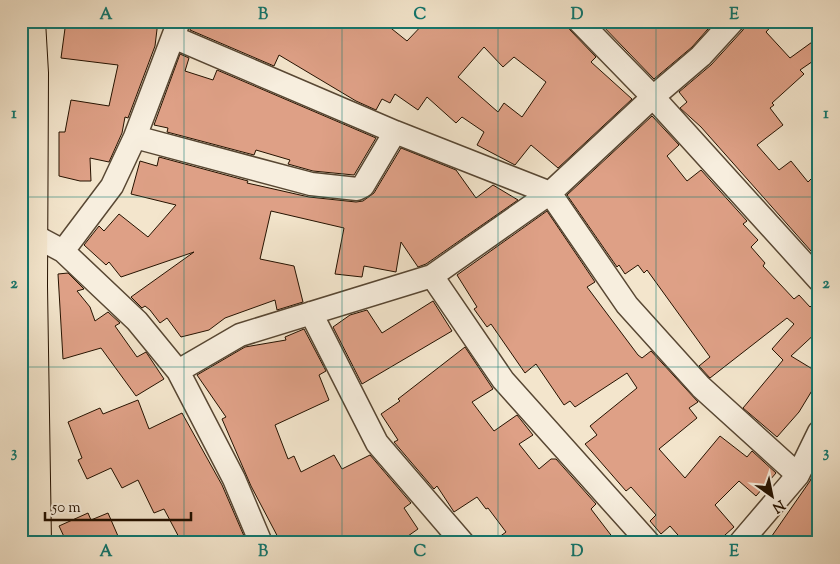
<svg xmlns="http://www.w3.org/2000/svg" width="840" height="564" font-family="'Sorts Mill Goudy',serif">
  <style>
    .building { fill: #dea086; stroke: #251200; fill-rule: evenodd }
    .lines { fill: none; stroke-linecap: round; stroke-linejoin: round }
    .minor-casing { stroke: #584733; stroke-width: 25 }
    .trunk-casing { stroke: #251200; stroke-width: 30 }
    .minor { stroke: #f7eede; stroke-width: 22 }
    .trunk { stroke: #f3e5cc; stroke-width: 28 }
    .grid { fill: none; stroke: #0f766e; stroke-width: 1; stroke-opacity: 0.55 }
    .neatline { fill: none; stroke: #0f766e; stroke-width: 2 }
    .grid-label { font-size: 16px; text-anchor: middle; font-weight: bold; fill: #0f766e }
  </style>
  <rect width="100%" height="100%" fill="#f3e5cc"/>
  <filter id="stains"><feTurbulence type="fractalNoise" baseFrequency=".004" numOctaves="4"/><feColorMatrix values="0 0 0 0 .2 0 0 0 0 .09 0 0 0 0 .02 0 0 0 .5 -.17"/></filter>
  <radialGradient id="worn" r=".72"><stop offset=".6" stop-color="#630" stop-opacity="0"/><stop offset="1" stop-color="#630" stop-opacity=".3"/></radialGradient>
  <path class="building" d="M 66,21 L 158,21 L 155,46 L 128,118 L 125,117 L 122,133 L 109,162 L 90,158 L 91,181 L 80,181 L 59,176 L 59,132 L 65,132 L 71,100 L 109,106 L 118,65 L 61,58 Z
    M 192,21 L 382,21 L 407,41 L 426,21 L 566,21 L 570,30 L 596,57 L 591,62 L 632,99 L 558,168 L 531,145 L 515,165 L 477,145 L 484,132 L 462,117 L 456,123 L 427,97 L 418,110 L 395,94 L 390,103 L 382,99 L 376,110 L 356,101 L 279,55 L 274,66 L 190,30 ZM 484,47 L 503,67 L 514,57 L 546,82 L 522,117 L 504,103 L 498,112 L 458,77 Z
    M 598,21 L 715,21 L 692,47 L 654,79 Z
    M 746,21 L 776,21 L 766,32 L 790,58 L 819,37 L 819,57 L 800,70 L 804,74 L 772,103 L 774,105 L 770,108 L 783,125 L 757,145 L 779,170 L 791,161 L 808,182 L 811,179 L 819,188 L 819,260 L 701,127 L 680,108 L 687,102 L 679,92 L 711,65 L 743,30 Z
    M 180,54 L 189,58 L 185,71 L 213,80 L 217,70 L 376,138 L 354,175 L 313,171 L 288,164 L 290,160 L 256,150 L 254,155 L 167,132 L 168,128 L 154,125 Z
    M 652,116 L 679,145 L 667,156 L 687,181 L 701,170 L 747,221 L 743,224 L 758,240 L 751,247 L 765,263 L 763,266 L 794,299 L 799,295 L 810,307 L 819,299 L 819,330 L 791,356 L 819,373 L 819,379 L 799,412 L 777,437 L 743,408 L 783,360 L 772,349 L 794,324 L 787,318 L 710,378 L 699,366 L 710,357 L 647,270 L 644,273 L 638,265 L 625,274 L 619,265 L 617,267 L 567,195 Z
    M 401,148 L 456,170 L 476,198 L 493,185 L 518,200 L 426,264 L 418,267 L 401,242 L 396,272 L 364,266 L 362,277 L 335,274 L 344,228 L 271,211 L 260,259 L 294,266 L 303,302 L 277,310 L 275,300 L 225,318 L 209,330 L 181,337 L 167,318 L 160,323 L 150,310 L 145,306 L 142,308 L 131,297 L 194,252 L 121,277 L 109,262 L 106,265 L 84,245 L 99,226 L 104,231 L 119,214 L 148,237 L 176,205 L 131,194 L 140,161 L 157,166 L 159,157 L 248,181 L 247,183 L 309,197 L 356,202 L 363,201 L 374,193 Z
    M 547,211 L 595,282 L 587,287 L 638,355 L 642,358 L 651,351 L 698,402 L 689,408 L 697,418 L 659,449 L 685,478 L 720,436 L 747,457 L 752,451 L 776,473 L 756,496 L 739,481 L 715,505 L 734,527 L 716,543 L 685,543 L 670,526 L 661,534 L 650,521 L 656,515 L 631,487 L 626,491 L 585,444 L 597,435 L 590,426 L 637,388 L 627,373 L 575,407 L 570,401 L 564,405 L 536,364 L 525,373 L 491,324 L 487,327 L 474,309 L 477,307 L 457,275 Z
    M 68,273 L 84,289 L 77,291 L 90,307 L 95,321 L 108,312 L 120,323 L 115,326 L 137,357 L 146,352 L 164,379 L 136,396 L 101,348 L 63,359 L 58,274 Z
    M 433,301 L 452,331 L 362,384 L 333,327 L 350,315 L 367,310 L 382,333 Z
    M 304,329 L 326,371 L 319,375 L 329,400 L 275,425 L 288,459 L 294,456 L 301,472 L 334,455 L 342,469 L 370,455 L 411,503 L 404,508 L 418,529 L 398,543 L 281,543 L 251,486 L 222,419 L 226,417 L 197,375 L 245,347 L 286,340 L 285,337 Z
    M 465,347 L 493,389 L 472,402 L 494,431 L 517,415 L 533,435 L 519,444 L 539,469 L 551,459 L 556,459 L 596,504 L 591,509 L 617,543 L 491,543 L 506,532 L 488,508 L 486,509 L 477,497 L 454,512 L 437,486 L 434,489 L 394,442 L 398,440 L 381,414 L 400,401 L 398,399 Z
    M 138,400 L 149,429 L 182,413 L 222,485 L 247,543 L 182,543 L 164,509 L 154,513 L 138,480 L 122,488 L 111,468 L 87,479 L 78,460 L 82,458 L 68,422 L 100,408 L 103,414 Z
    M 819,462 L 819,543 L 767,543 L 810,481 Z
    M 88,513 L 91,520 L 108,513 L 121,543 L 67,543 L 59,526 Z"/>
  <g class="lines">
    <defs>
      <path id="minor" d="M 579,21 L 653,97 L 819,280
        M 173,37 L 395,132 L 550,193 L 627,305 L 701,387 L 798,475
        M 135,137 L 311,184 L 357,189 L 363,186 L 395,132
        M 33,235 L 63,251 L 137,321 L 178,371 L 234,479 L 261,543
        M 63,251 L 112,186 L 135,137 L 179,21
        M 432,276 L 503,380 L 649,543
        M 311,313 L 377,443 L 463,543
        M 178,371 L 240,335 L 432,276 L 550,193 L 653,97 L 701,56 L 733,21
        M 740,543 L 798,475 L 819,432"/>
      <path id="trunk" d="M 31,21 L 34,73 L 33,286 L 37,543"/>
    </defs>
    <use href="#minor" class="minor-casing"/>
    <use href="#trunk" class="trunk-casing"/>
    <use href="#minor" class="minor"/>
    <use href="#trunk" class="trunk"/>
  </g>
  <path class="grid" d="M 184,21 L 184,543M 342,21 L 342,543M 498,21 L 498,543M 656,21 L 656,543M 21,197 L 819,197M 21,367 L 819,367"/>
  <rect width="840" height="564" fill="none" stroke="#f3e5cc" stroke-width="55"/>
  <g transform="translate(772 496) rotate(147)" stroke="#f7eede" stroke-width="4" paint-order="stroke">
  <path d="M0-4L9 19L0 12L-9 19Z" fill="#251200"/>
  <text y="-8" font-size="14" font-weight="bold" text-anchor="middle" fill="#251200">N</text>
  </g>
  <path d="M45 512v8h146v-8" fill="none" stroke="#251200" stroke-width="2.5"/>
  <text x="52" y="512" font-size="15" fill="#251200" stroke="#f7eede" stroke-width="4" paint-order="stroke">50 m</text>
  <rect x="28" y="28" width="784" height="508" class="neatline"/>
  <g class="grid-label">
    <text x="106" y="19">A</text>
    <text x="263" y="19">B</text>
    <text x="420" y="19">C</text>
    <text x="577" y="19">D</text>
    <text x="734" y="19">E</text>
    <text x="14" y="118">1</text>
    <text x="826" y="118">1</text>
    <text x="14" y="288">2</text>
    <text x="826" y="288">2</text>
    <text x="14" y="457">3</text>
    <text x="826" y="457">3</text>
    <text x="106" y="556">A</text>
    <text x="263" y="556">B</text>
    <text x="420" y="556">C</text>
    <text x="577" y="556">D</text>
    <text x="734" y="556">E</text>
  </g>
  <rect width="100%" height="100%" filter="url(#stains)"/>
  <rect width="100%" height="100%" fill="url(#worn)"/>
</svg>
